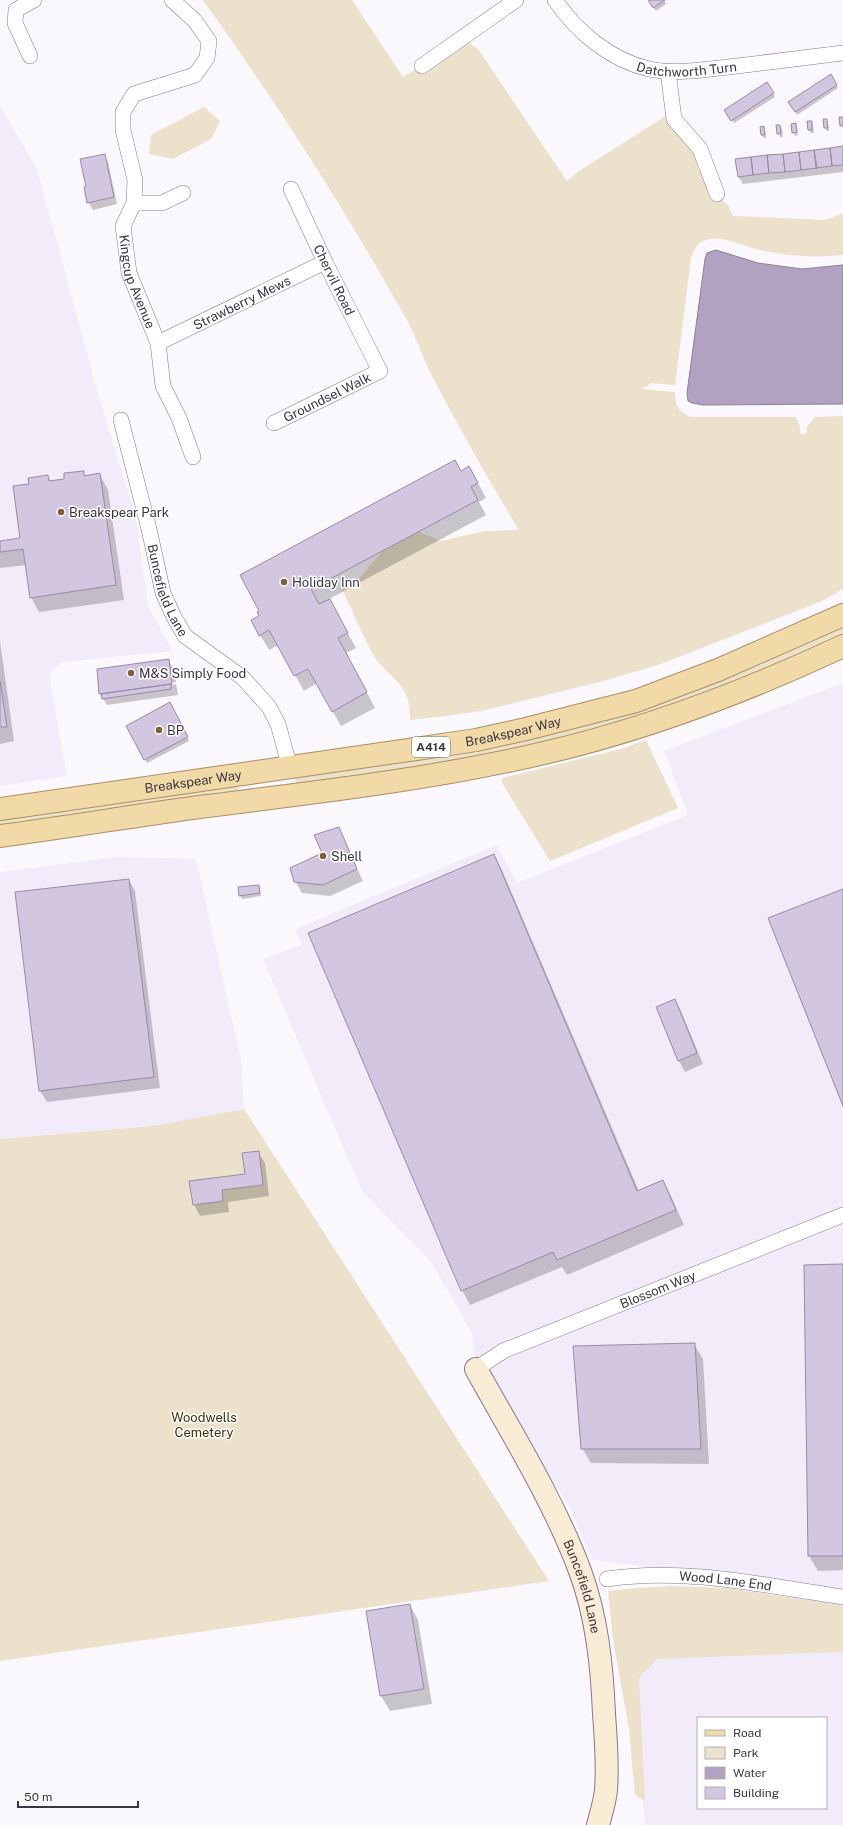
<svg xmlns="http://www.w3.org/2000/svg" width="843" height="1825" font-family="'Public Sans',sans-serif">
  <style>
    .built { fill: #f2ecfa; fill-rule: evenodd }
    .green { fill: #ece1cb }
    .water { fill: #b0a2c0; stroke: #8d819a }
    .shadow { fill: #0003 }
    .building { fill: #d3c6e1; stroke: #988ba5 }
    .lines { fill: none; stroke-linecap: round; stroke-linejoin: round }
    .street-casing { stroke: #847891; stroke-width: 16 }
    .secondary-casing { stroke: #847891; stroke-width: 24 }
    .primary-casing { stroke: #ab8f5e; stroke-width: 24 }
    .street { stroke: #fff; stroke-width: 15 }
    .secondary { stroke: #f8ecd4; stroke-width: 22 }
    .primary { stroke: #f1d9a8; stroke-width: 22 }
    .poi-dot { fill: #7a6233; stroke: #fff; stroke-width: 1.5 }
    .labels { text-anchor: middle; dominant-baseline: central; stroke-width: 3; stroke-linejoin: round; paint-order: stroke }
    .shield { fill: #fff; stroke: #767279; stroke-width: 1 }
    .shield-label { font-size: 12px; font-weight: bold; fill: #3b3540 }
    .street-label { font-size: 13px; fill: #3b3540; stroke: #fff }
    .poi-label { font-size: 13px; fill: #3b3540; stroke: #fff; text-anchor: start }
    .park-label { font-size: 13px; fill: #433108; stroke: #fff }
  </style>
  <rect width="100%" height="100%" fill="#faf7fd"/>
  <path class="built" d="M 0,105 L 37,169 L 97,390 L 136,519 L 148,605 L 172,651 L 62,662 L 49,674 L 67,776 L 0,786 Z
    M 843,683 L 843,1591 L 592,1560 L 568,1504 L 476,1369 L 472,1333 L 431,1262 L 362,1191 L 263,959 L 302,945 L 295,929 L 497,845 L 517,883 L 688,815 L 664,751 Z
    M 117,857 L 196,859 L 241,1060 L 244,1109 L 153,1126 L 0,1139 L 0,872 Z
    M 843,1649 L 843,1825 L 645,1825 L 632,1656 ZM 698,1718 L 826,1718 L 826,1808 L 698,1808 Z"/>
  <path class="green" d="M 203,0 L 352,0 L 403,77 L 422,66 L 461,37 L 478,49 L 567,181 L 579,171 L 672,112 L 719,198 L 728,205 L 733,216 L 826,220 L 843,213 L 843,255 C 814,258 788,256 760,250 C 744,246 722,235 706,240 C 697,242 694,251 691,258 L 675,385 L 652,383 L 641,389 L 675,392 C 675,405 678,412 691,417 L 796,417 L 800,427 L 800,434 L 806,434 L 807,427 L 815,417 L 843,416 L 843,589 L 822,601 L 658,665 L 600,682 L 481,711 L 446,716 L 410,720 C 412,682 388,680 372,653 C 361,632 352,610 342,589 L 359,579 L 383,550 L 417,531 L 441,541 L 485,531 L 519,530 C 488,479 459,428 432,376 C 423,359 417,339 408,322 C 346,211 277,103 203,0 Z
    M 204,107 L 220,121 L 211,139 L 173,159 L 149,154 L 151,135 Z
    M 843,624 L 843,637 L 674,707 L 591,731 L 479,757 L 296,786 L 295,776 L 424,757 Z
    M 646,740 L 678,808 L 550,861 L 502,783 L 502,778 L 621,749 Z
    M 238,784 L 239,793 L 0,828 L 0,817 Z
    M 244,1109 L 549,1581 L 0,1661 L 0,1139 L 153,1126 Z
    M 670,1586 L 726,1588 L 843,1605 L 843,1652 L 656,1659 C 652,1668 644,1670 639,1678 L 645,1801 L 635,1795 L 629,1729 L 613,1640 L 608,1591 L 624,1589 Z"/>
  <path class="water" d="M 716,250 L 758,263 L 802,269 L 843,265 L 843,404 L 703,405 L 692,403 L 688,401 L 687,393 L 705,259 L 707,253 Z"/>
  <path class="shadow" d="M 649,0 L 664,0 L 666,4 L 656,11 Z
    M 830,76 L 838,88 L 797,115 L 789,102 Z
    M 767,83 L 775,97 L 734,123 L 726,110 Z
    M 824,120 L 826,120 L 828,124 L 829,131 L 827,131 L 825,128 Z
    M 811,122 L 813,125 L 814,133 L 811,133 L 809,130 Z
    M 795,124 L 797,128 L 798,135 L 795,136 L 793,132 Z
    M 780,126 L 782,129 L 783,137 L 780,137 L 778,134 Z
    M 763,127 L 765,130 L 766,138 L 764,138 L 762,135 Z
    M 843,147 L 843,172 L 743,184 L 738,176 Z
    M 104,155 L 108,162 L 117,204 L 93,210 L 88,202 Z
    M 83,472 L 86,476 L 100,475 L 108,490 L 124,600 L 39,612 L 31,597 L 26,565 L 0,568 L 0,542 L 22,539 L 30,485 L 48,476 L 51,482 L 66,480 Z
    M 461,472 L 478,483 L 486,498 L 479,502 L 486,515 L 329,599 L 356,648 L 346,653 L 375,708 L 341,726 L 317,683 L 304,691 L 278,645 L 269,650 L 252,621 Z
    M 0,641 L 14,741 L 0,744 Z
    M 168,660 L 175,671 L 176,682 L 170,683 L 170,685 L 176,684 L 178,695 L 107,705 L 100,694 Z
    M 170,703 L 189,741 L 147,763 L 128,727 Z
    M 338,828 L 363,881 L 330,896 L 302,893 L 295,881 L 323,854 Z
    M 494,855 L 502,870 L 639,1191 L 663,1181 L 671,1196 L 684,1225 L 567,1275 L 562,1267 L 470,1305 L 462,1290 Z
    M 129,880 L 135,891 L 160,1088 L 47,1102 L 40,1091 L 16,893 Z
    M 258,886 L 261,896 L 242,899 L 240,895 Z
    M 675,1000 L 681,1011 L 703,1064 L 685,1072 L 679,1061 Z
    M 258,1152 L 265,1163 L 269,1196 L 228,1202 L 229,1212 L 200,1216 L 194,1205 L 246,1175 Z
    M 843,1265 L 843,1570 L 818,1571 L 809,1556 Z
    M 694,1344 L 703,1359 L 709,1464 L 591,1463 L 582,1448 Z
    M 410,1605 L 418,1620 L 432,1704 L 390,1711 L 381,1696 Z"/>
  <path class="building" d="M 648,0 L 665,0 L 653,8 Z
    M 831,74 L 837,85 L 795,112 L 788,102 Z
    M 767,82 L 774,93 L 731,121 L 724,110 Z
    M 839,117 L 843,117 L 843,126 L 840,126 Z
    M 823,119 L 827,119 L 828,128 L 824,128 Z
    M 807,121 L 812,121 L 812,130 L 808,130 Z
    M 796,123 L 797,132 L 792,133 L 791,124 Z
    M 776,125 L 780,125 L 781,133 L 777,134 Z
    M 764,126 L 765,135 L 761,135 L 760,127 Z
    M 843,146 L 843,165 L 832,166 L 830,148 Z
    M 830,148 L 832,166 L 816,168 L 814,150 Z
    M 814,150 L 817,168 L 801,170 L 799,152 Z
    M 799,152 L 801,170 L 785,172 L 783,154 Z
    M 105,154 L 114,197 L 87,203 L 84,187 L 86,187 L 80,159 Z
    M 783,154 L 785,172 L 769,173 L 767,155 Z
    M 767,155 L 769,173 L 753,175 L 751,157 Z
    M 751,157 L 753,175 L 738,177 L 735,159 Z
    M 455,460 L 461,471 L 469,466 L 478,483 L 471,487 L 478,500 L 311,589 L 319,604 L 330,599 L 348,633 L 338,638 L 367,692 L 332,712 L 308,669 L 294,676 L 269,630 L 259,636 L 251,620 L 259,616 L 257,612 L 259,611 L 240,575 Z
    M 84,471 L 84,476 L 100,473 L 116,585 L 30,598 L 23,549 L 0,552 L 0,541 L 20,538 L 13,486 L 29,484 L 28,478 L 48,475 L 49,481 L 64,479 L 64,473 Z
    M 169,659 L 172,684 L 99,694 L 97,669 Z
    M 0,681 L 7,727 L 0,727 Z
    M 171,684 L 171,689 L 102,699 L 101,694 Z
    M 170,702 L 188,737 L 144,760 L 126,726 Z
    M 339,827 L 357,869 L 323,885 L 294,882 L 290,868 L 322,853 L 314,835 Z
    M 494,854 L 637,1191 L 663,1180 L 676,1210 L 557,1260 L 553,1252 L 461,1291 L 308,933 Z
    M 129,879 L 154,1077 L 39,1091 L 15,892 Z
    M 259,885 L 260,893 L 239,896 L 238,887 Z
    M 843,889 L 843,1106 L 768,918 Z
    M 675,999 L 697,1053 L 678,1061 L 656,1007 Z
    M 259,1151 L 263,1185 L 222,1190 L 223,1201 L 193,1205 L 189,1181 L 245,1174 L 242,1153 Z
    M 843,1264 L 843,1556 L 808,1556 L 804,1265 Z
    M 695,1343 L 701,1449 L 581,1449 L 573,1346 Z
    M 410,1604 L 424,1689 L 380,1696 L 366,1611 Z"/>
  <g class="lines">
    <defs>
      <g id="street">
        <path id="s1" d="M 172,0 L 195,21 L 209,41 L 207,58 L 195,75 L 134,94 L 123,112 L 123,130 L 135,180 L 134,203 L 123,226 L 129,273 L 158,343 L 163,386 L 179,418 L 193,457"/>
        <path id="s2" d="M 555,0 C 577,32 610,60 649,69 C 677,75 709,69 737,66 C 772,62 808,57 843,53"/>
        <path d="M 30,56 L 15,23 L 16,10 L 34,0"/>
        <path d="M 422,66 L 516,0"/>
        <path d="M 668,71 L 674,119 L 700,149 L 717,194"/>
        <path d="M 134,203 L 162,203 L 183,193"/>
        <path id="s3" d="M 158,343 L 325,262"/>
        <path id="s4" d="M 121,420 L 149,529 L 163,593 L 174,617 L 185,636 L 243,678 L 269,707 L 278,724 L 290,768"/>
        <path id="s5" d="M 274,423 L 380,371 L 325,262 L 291,189"/>
        <path id="s6" d="M 476,1369 L 503,1351 L 843,1215"/>
        <path id="s7" d="M 607,1579 C 686,1567 766,1586 843,1597"/>
      </g>
      <g id="secondary">
        <path id="s8" d="M 476,1369 C 512,1434 554,1501 580,1571 C 597,1617 602,1666 604,1714 C 606,1739 608,1765 606,1790 C 605,1801 601,1814 598,1825"/>
      </g>
      <g id="primary">
        <path id="s9" d="M 0,809 L 416,749 L 476,740 L 526,729 L 636,701 L 718,670 L 843,615"/>
        <path d="M 0,836 C 69,827 138,815 207,806 C 320,792 433,779 544,753 C 647,729 747,691 843,646"/>
      </g>
    </defs>
    <use href="#street" class="street-casing"/>
    <use href="#secondary" class="secondary-casing"/>
    <use href="#primary" class="primary-casing"/>
    <use href="#street" class="street"/>
    <use href="#secondary" class="secondary"/>
    <use href="#primary" class="primary"/>
  </g>
  <g class="poi-dot">
    <circle cx="61" cy="512" r="4"/>
    <circle cx="284" cy="582" r="4"/>
    <circle cx="131" cy="673" r="4"/>
    <circle cx="159" cy="730" r="4"/>
    <circle cx="323" cy="856" r="4"/>
  </g>
  <g class="labels">
    <rect class="shield" x="412" y="737" width="38" height="20" rx="3"/>
    <g class="shield-label">
      <text x="431" y="747">A414</text>
    </g>
    <g class="street-label">
      <text stroke="none"><textPath href="#s2" startOffset="157">Datchworth Turn</textPath></text>
      <text transform="translate(334 280) rotate(64)">Chervil Road</text>
      <text stroke="none"><textPath href="#s1" startOffset="354">Kingcup Avenue</textPath></text>
      <text stroke="none"><textPath href="#s3" startOffset="93">Strawberry Mews</textPath></text>
      <text stroke="none"><textPath href="#s5" startOffset="59">Groundsel Walk</textPath></text>
      <text stroke="none"><textPath href="#s4" startOffset="177">Buncefield Lane</textPath></text>
      <text stroke="none"><textPath href="#s9" startOffset="519">Breakspear Way</textPath></text>
      <text stroke="none"><textPath href="#s9" startOffset="195">Breakspear Way</textPath></text>
      <text stroke="none"><textPath href="#s6" startOffset="199">Blossom Way</textPath></text>
      <text stroke="none"><textPath href="#s7" startOffset="119">Wood Lane End</textPath></text>
      <text stroke="none"><textPath href="#s8" startOffset="243">Buncefield Lane</textPath></text>
    </g>
    <g class="poi-label">
      <text x="69" y="512">Breakspear Park</text>
      <text x="292" y="582">Holiday Inn</text>
      <text x="139" y="673">M&amp;S Simply Food</text>
      <text x="167" y="730">BP</text>
      <text x="331" y="856">Shell</text>
    </g>
    <g class="park-label">
      <text x="204" y="1417">Woodwells<tspan x="204" dy="15">Cemetery</tspan></text>
    </g>
  </g>
  <rect x="697" y="1717" width="130" height="92" fill="#ffffff" stroke="#b1aeb3"/>
  <rect x="705" y="1730" width="20" height="6" fill="#f1d9a8" stroke="#b1aeb3"/>
  <text x="733" y="1737" font-size="12" fill="#3b3540">Road</text>
  <rect x="705" y="1747" width="20" height="12" fill="#ece1cb" stroke="#b1aeb3"/>
  <text x="733" y="1757" font-size="12" fill="#3b3540">Park</text>
  <rect x="705" y="1767" width="20" height="12" fill="#b0a2c0" stroke="#b1aeb3"/>
  <text x="733" y="1777" font-size="12" fill="#3b3540">Water</text>
  <rect x="705" y="1787" width="20" height="12" fill="#d3c6e1" stroke="#b1aeb3"/>
  <text x="733" y="1797" font-size="12" fill="#3b3540">Building</text>
  <path d="M18 1801v6h120v-6" fill="none" stroke="#3b3540" stroke-width="2"/>
  <text x="24" y="1801" font-size="12" fill="#3b3540" stroke="#ffffff" stroke-width="3" paint-order="stroke">50 m</text>
</svg>
